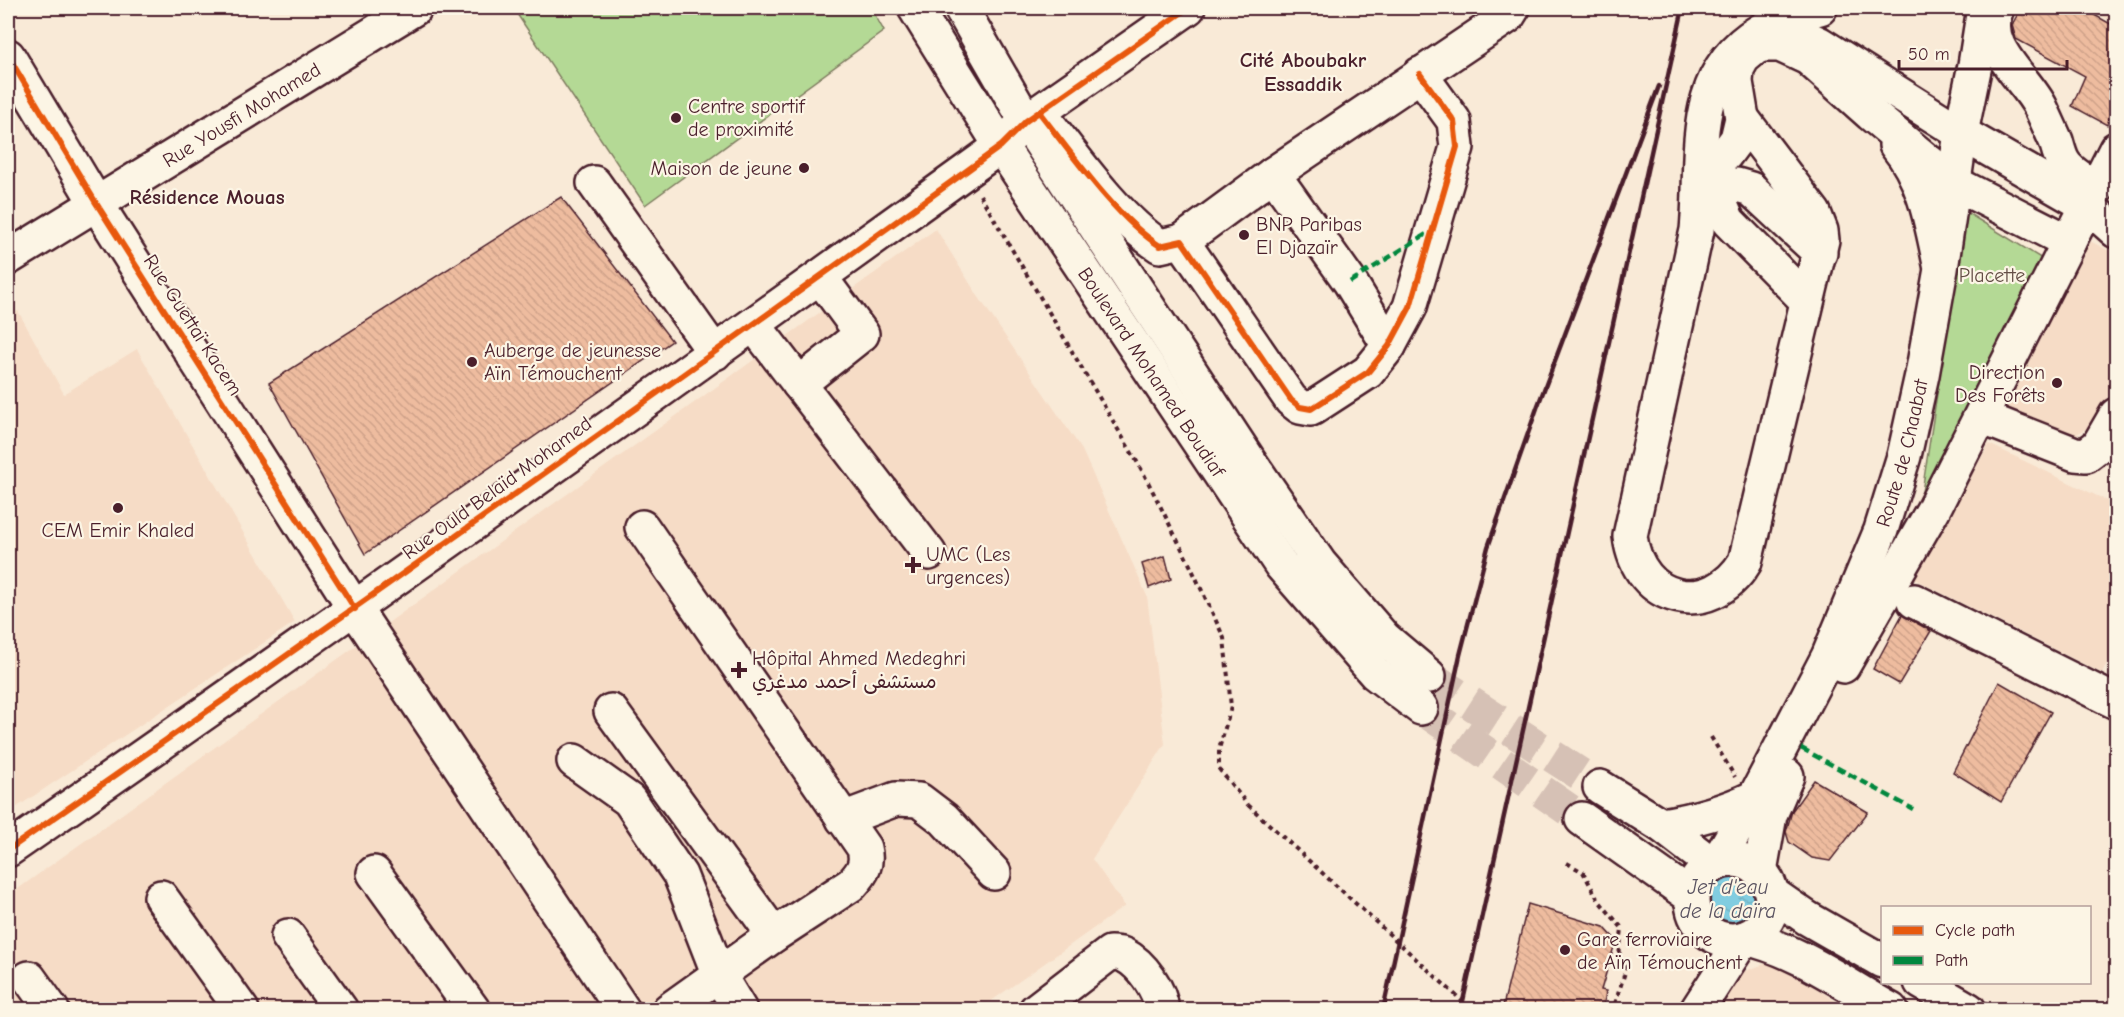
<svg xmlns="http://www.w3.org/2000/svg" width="2124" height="1017" font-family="'Comic Neue','Playpen Sans Arabic',sans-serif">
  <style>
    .built { fill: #f6dcc6 }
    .green { fill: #b4d995; stroke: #7f7c60; stroke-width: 1.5 }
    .water { fill: url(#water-ripples); stroke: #6b8798; stroke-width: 1.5 }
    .building { fill: url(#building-back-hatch); stroke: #4a1f2b; stroke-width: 1.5 }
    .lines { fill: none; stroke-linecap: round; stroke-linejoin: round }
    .major-tunnel { stroke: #d6c1b5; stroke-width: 33; stroke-dasharray: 33 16; stroke-linecap: butt }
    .minor-casing { stroke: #4a1f2b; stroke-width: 38 }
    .major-casing { stroke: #4a1f2b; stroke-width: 38 }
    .path { stroke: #4a1f2b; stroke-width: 4; stroke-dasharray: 4.5 4.5; stroke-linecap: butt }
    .minor { stroke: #fcf5e5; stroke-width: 33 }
    .major { stroke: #fcf5e5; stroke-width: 33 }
    .rail { stroke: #4a1f2b; stroke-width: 4.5 }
    .path-bridge { stroke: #4a1f2b; stroke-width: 4; stroke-dasharray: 4.5 4.5; stroke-linecap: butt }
    .quiet { stroke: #00873e; stroke-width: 4.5; stroke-dasharray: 9 4.5; stroke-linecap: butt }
    .cycleway-casing { stroke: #fcf5e5; stroke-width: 10 }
    .cycleway { stroke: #e8590c; stroke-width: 6 }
    .poi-dot { fill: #4a1f2b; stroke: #fcf5e5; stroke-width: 2 }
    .labels { text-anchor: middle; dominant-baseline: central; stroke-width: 4.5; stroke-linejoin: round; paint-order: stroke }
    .poi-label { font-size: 20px; fill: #4a1f2b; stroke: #fcf5e5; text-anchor: start }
    .street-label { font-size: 20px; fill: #4a1f2b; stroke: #fcf5e5 }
    .park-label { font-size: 20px; fill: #644e46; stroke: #fcf5e5 }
    .neighbourhood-label { font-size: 21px; font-weight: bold; fill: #4a1f2b; stroke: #fcf5e5 }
    .water-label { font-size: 21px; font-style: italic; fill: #5a5361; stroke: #fcf5e5 }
  </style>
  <defs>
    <pattern id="water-ripples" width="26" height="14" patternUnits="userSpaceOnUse" patternTransform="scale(1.5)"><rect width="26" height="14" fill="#81cde0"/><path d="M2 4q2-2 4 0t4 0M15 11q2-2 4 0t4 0" fill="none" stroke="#71b0c0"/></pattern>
    <pattern id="building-back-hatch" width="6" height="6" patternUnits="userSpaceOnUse" patternTransform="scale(1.5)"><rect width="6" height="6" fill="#eebc9f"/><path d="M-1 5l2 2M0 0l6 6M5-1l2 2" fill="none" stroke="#cea189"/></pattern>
  </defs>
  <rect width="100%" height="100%" fill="#f9ead7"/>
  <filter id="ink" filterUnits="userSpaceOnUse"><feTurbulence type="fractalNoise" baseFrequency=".0167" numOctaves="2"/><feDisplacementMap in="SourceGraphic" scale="12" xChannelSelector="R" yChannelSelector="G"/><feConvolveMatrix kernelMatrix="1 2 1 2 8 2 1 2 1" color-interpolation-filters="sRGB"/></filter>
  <g filter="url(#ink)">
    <path class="built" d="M 2090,8 L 2116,8 L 2116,25 Z
      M 936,229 L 976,293 L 1082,450 L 1147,596 L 1165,744 L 1092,859 L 1125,906 L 980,1009 L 8,1009 L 8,896 Z
      M 2090,241 L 2116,254 L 2116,380 L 2094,424 L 2065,441 L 2002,406 Z
      M 18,311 L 64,394 L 137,349 L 295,622 L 8,813 L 8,318 Z
      M 1989,444 L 2116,505 L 2116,645 L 2102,673 L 1914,579 Z
      M 1775,960 L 1847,1009 L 1713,1010 L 1732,976 Z"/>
    <path class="green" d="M 513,8 L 871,8 L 884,31 L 645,205 Z
      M 1961,209 L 2044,260 L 1920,505 L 1942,361 Z"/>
    <path class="water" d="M1698 899a30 30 0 1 1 60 0a30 30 0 1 1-60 0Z"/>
    <path class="building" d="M 2021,8 L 2082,8 L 2116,27 L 2116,99 L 2107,125 L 2072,106 L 2085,76 L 2016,39 L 2012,25 Z
      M 561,197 L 672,341 L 365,554 L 269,383 Z
      M 1165,556 L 1171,579 L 1149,588 L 1142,564 Z
      M 1902,615 L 1931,631 L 1899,684 L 1873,669 Z
      M 1999,682 L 2051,712 L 2001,802 L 1953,772 Z
      M 1814,780 L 1868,812 L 1830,861 L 1812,858 L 1789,842 L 1786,832 L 1792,811 Z
      M 1528,904 L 1604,927 L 1616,940 L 1601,990 L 1606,991 L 1603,1010 L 1502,1010 Z"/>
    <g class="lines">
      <path class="major-tunnel" d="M 1429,676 L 1600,787
        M 1421,708 L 1582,819"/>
      <defs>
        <g id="minor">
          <path d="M 1997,8 C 1980,47 2026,77 2041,108 C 2046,119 2051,130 2056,141 C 2058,148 2060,157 2064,163 C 2071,174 2085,181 2097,188"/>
          <path d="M 1803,36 L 1820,44 L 1961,133 L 2088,206 L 2116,231"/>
          <path d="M 8,56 L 96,203 L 355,609 L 623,1010"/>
          <path d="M 1039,112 C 1072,154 1116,218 1160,246 L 1182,241 L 1291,400 L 1300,407 L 1311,409 L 1368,372 L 1389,346 L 1410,307 L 1457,147 L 1454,121 L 1420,74"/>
          <path d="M 1742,118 L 1814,213 L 1821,231 L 1822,240 L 1745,562 C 1710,619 1638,603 1630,536 L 1697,230 C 1704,158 1686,75 1760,31 C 1778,20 1799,14 1820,8"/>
          <path d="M 1896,145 C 1925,180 1931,222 1940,264"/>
          <path d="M 1273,174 L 1350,282 L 1389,346"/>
          <path d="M 1701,174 L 1725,155 L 1737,139 L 1742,118 L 1736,82 L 1737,69 L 1743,58 L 1755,48 L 1762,45 L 1780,45 L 1808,58 L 1871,114 L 1954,183 L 2069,242"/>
          <path d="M 594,183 L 715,353"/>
          <path d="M 1182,241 L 1273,174 L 1508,16 L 1513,8"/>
          <path id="s1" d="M 8,258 L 415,8"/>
          <path d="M 1806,300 L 1728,221 L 1721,205 L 1720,190 L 1737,185 L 1751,189 L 1820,253"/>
          <path d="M 754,325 L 929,553"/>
          <path d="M 799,384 L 862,334 L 820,277"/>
          <path d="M 1981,417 L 2075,454 L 2086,455 L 2098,446 L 2116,415"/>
          <path d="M 642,527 L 864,848 C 868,864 863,872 852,884 L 774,935 L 669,1010"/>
          <path d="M 1914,601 L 2116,702"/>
          <path d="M 611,711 L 774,935"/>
          <path d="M 574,761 L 629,800 L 680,875 L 719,975 L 740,1010"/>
          <path d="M 843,819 L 896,799 L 919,800 L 944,819 L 994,873"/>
          <path d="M 8,850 C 341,619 672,384 1001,146 L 1026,121 L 1188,8"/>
          <path d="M 374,873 L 473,1010"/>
          <path d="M 161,897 L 242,1010"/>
          <path d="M 288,936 L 341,1010"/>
          <path d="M 29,978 L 52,1010"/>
          <path d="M 1036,1010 L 1110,953 C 1115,953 1120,953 1124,955 C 1142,964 1160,990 1162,1010"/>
        </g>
        <g id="major">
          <path id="s2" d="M 915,8 L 1004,151 L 1281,565 L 1375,673 L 1421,708"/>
          <path d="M 961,8 L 1026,121 L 1252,465 L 1320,564 L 1384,638 L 1429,676"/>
          <path d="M 1843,666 L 1933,510 L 2116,149"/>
          <path d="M 1600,787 L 1661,825 L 1713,865"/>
          <path d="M 1582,819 L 1692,897"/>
          <path d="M 1661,825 C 1694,820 1724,812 1755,797"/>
          <circle cx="1732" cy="900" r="40"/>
          <path id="s3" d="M 1716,864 L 1755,797 L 1828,657 L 1881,530 L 1904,456 L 1922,375 L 1941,269 L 1961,133 L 1975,65 L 1984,8"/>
          <path d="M 1760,871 L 1770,815 L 1787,776"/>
          <path d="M 1771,893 L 1807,918 L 1882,961"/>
          <path d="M 1745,938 C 1797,949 1844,984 1891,1010"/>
          <path d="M 1921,982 L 1969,1010"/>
          <path d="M 1697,1010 L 1743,939"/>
        </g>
      </defs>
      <use href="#minor" class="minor-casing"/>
      <use href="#major" class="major-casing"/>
      <path class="path" d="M 980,195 L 1143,472 L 1190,565 L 1224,638 L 1231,707 L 1219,749 L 1219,769 L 1248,805
        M 1711,737 L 1735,777
        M 1567,863 L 1583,872 L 1599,901 L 1622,928 L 1619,957 L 1626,969 L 1613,1010"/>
      <use href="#minor" class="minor"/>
      <use href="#major" class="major"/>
      <path class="rail" d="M 1383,1010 L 1460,655 L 1488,547 L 1537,408 L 1659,86
        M 1461,1010 L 1683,8"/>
      <path class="path-bridge" d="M 1248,805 L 1472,1010"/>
      <path class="quiet" d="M 1350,282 L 1431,231
        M 1801,748 L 1913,809"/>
      <defs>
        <path id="cycleway" d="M 8,56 L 96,203 L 355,609
          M 1039,112 C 1072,154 1116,218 1160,246 L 1182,241 L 1291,400 L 1300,407 L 1311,409 L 1368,372 L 1389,346 L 1410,307 L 1457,147 L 1454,121 L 1420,74
          M 8,850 C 341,619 672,384 1001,146 L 1026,121 L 1188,8"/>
      </defs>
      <use href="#cycleway" class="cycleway-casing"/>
      <use href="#cycleway" class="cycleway"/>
    </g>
  </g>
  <g class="poi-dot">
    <circle cx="676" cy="118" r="6"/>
    <circle cx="804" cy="168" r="6"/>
    <circle cx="1244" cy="235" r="6"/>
    <circle cx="472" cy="362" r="6"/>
    <circle cx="2057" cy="383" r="6"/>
    <circle cx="118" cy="508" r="6"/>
    <path d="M910 556h6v6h6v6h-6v6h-6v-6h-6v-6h6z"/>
    <path d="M736 661h6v6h6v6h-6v6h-6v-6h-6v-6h6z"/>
    <circle cx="1565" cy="950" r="6"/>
  </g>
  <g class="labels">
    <g class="poi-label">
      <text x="688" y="106">Centre sportif<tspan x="688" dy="23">de proximité</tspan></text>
      <text x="792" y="168" text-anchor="end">Maison de jeune</text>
      <text x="1256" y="224">BNP Paribas<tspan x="1256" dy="23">El Djazaïr</tspan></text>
      <text x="484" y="350">Auberge de jeunesse<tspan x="484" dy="23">Aïn Témouchent</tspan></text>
      <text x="2045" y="372" text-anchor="end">Direction<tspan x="2045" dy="23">Des Forêts</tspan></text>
      <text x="118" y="530" text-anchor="middle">CEM Emir Khaled</text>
      <text x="926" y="554">UMC (Les<tspan x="926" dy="23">urgences)</tspan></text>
      <text x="752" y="658">Hôpital Ahmed Medeghri<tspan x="752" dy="23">مستشفى أحمد مدغري</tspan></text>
      <text x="1577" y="939">Gare ferroviaire<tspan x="1577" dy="23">de Aïn Témouchent</tspan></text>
    </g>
    <g class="street-label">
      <text stroke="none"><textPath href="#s1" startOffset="274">Rue Yousfi Mohamed</textPath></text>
      <text transform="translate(193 325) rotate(57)">Rue Guettaï Kacem</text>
      <text stroke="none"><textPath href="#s2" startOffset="434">Boulevard Mohamed Boudiaf</textPath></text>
      <text stroke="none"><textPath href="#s3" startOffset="453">Route de Chaabat</textPath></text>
      <text transform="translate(497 488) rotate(-36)">Rue Ould Belaïd Mohamed</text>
    </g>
    <g class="park-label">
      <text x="1992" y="275">Placette</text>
    </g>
    <g class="neighbourhood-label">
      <text x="1303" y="60">Cité Aboubakr<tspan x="1303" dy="24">Essaddik</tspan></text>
      <text x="207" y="197">Résidence Mouas</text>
    </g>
    <g class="water-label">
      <text x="1728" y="887">Jet d'eau<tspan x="1728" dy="24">de la daïra</tspan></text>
    </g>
  </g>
  <rect width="2124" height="1017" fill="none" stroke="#fcf5e5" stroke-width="30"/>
  <rect x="15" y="15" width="2094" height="987" fill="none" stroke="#4a1f2b" stroke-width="2" filter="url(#ink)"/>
  <rect x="1881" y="906" width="210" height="78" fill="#fcf5e5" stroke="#b59f9b" stroke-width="1.5"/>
  <rect x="1893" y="926" width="30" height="9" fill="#e8590c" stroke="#b59f9b" stroke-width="1.5"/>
  <text x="1935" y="936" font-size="18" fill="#4a1f2b">Cycle path</text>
  <rect x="1893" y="956" width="30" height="9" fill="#00873e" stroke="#b59f9b" stroke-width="1.5"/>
  <text x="1935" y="966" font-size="18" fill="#4a1f2b">Path</text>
  <path d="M1899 60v9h168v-9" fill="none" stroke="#4a1f2b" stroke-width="3"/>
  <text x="1908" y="60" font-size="18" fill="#4a1f2b" stroke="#fcf5e5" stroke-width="4.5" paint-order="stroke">50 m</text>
</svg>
